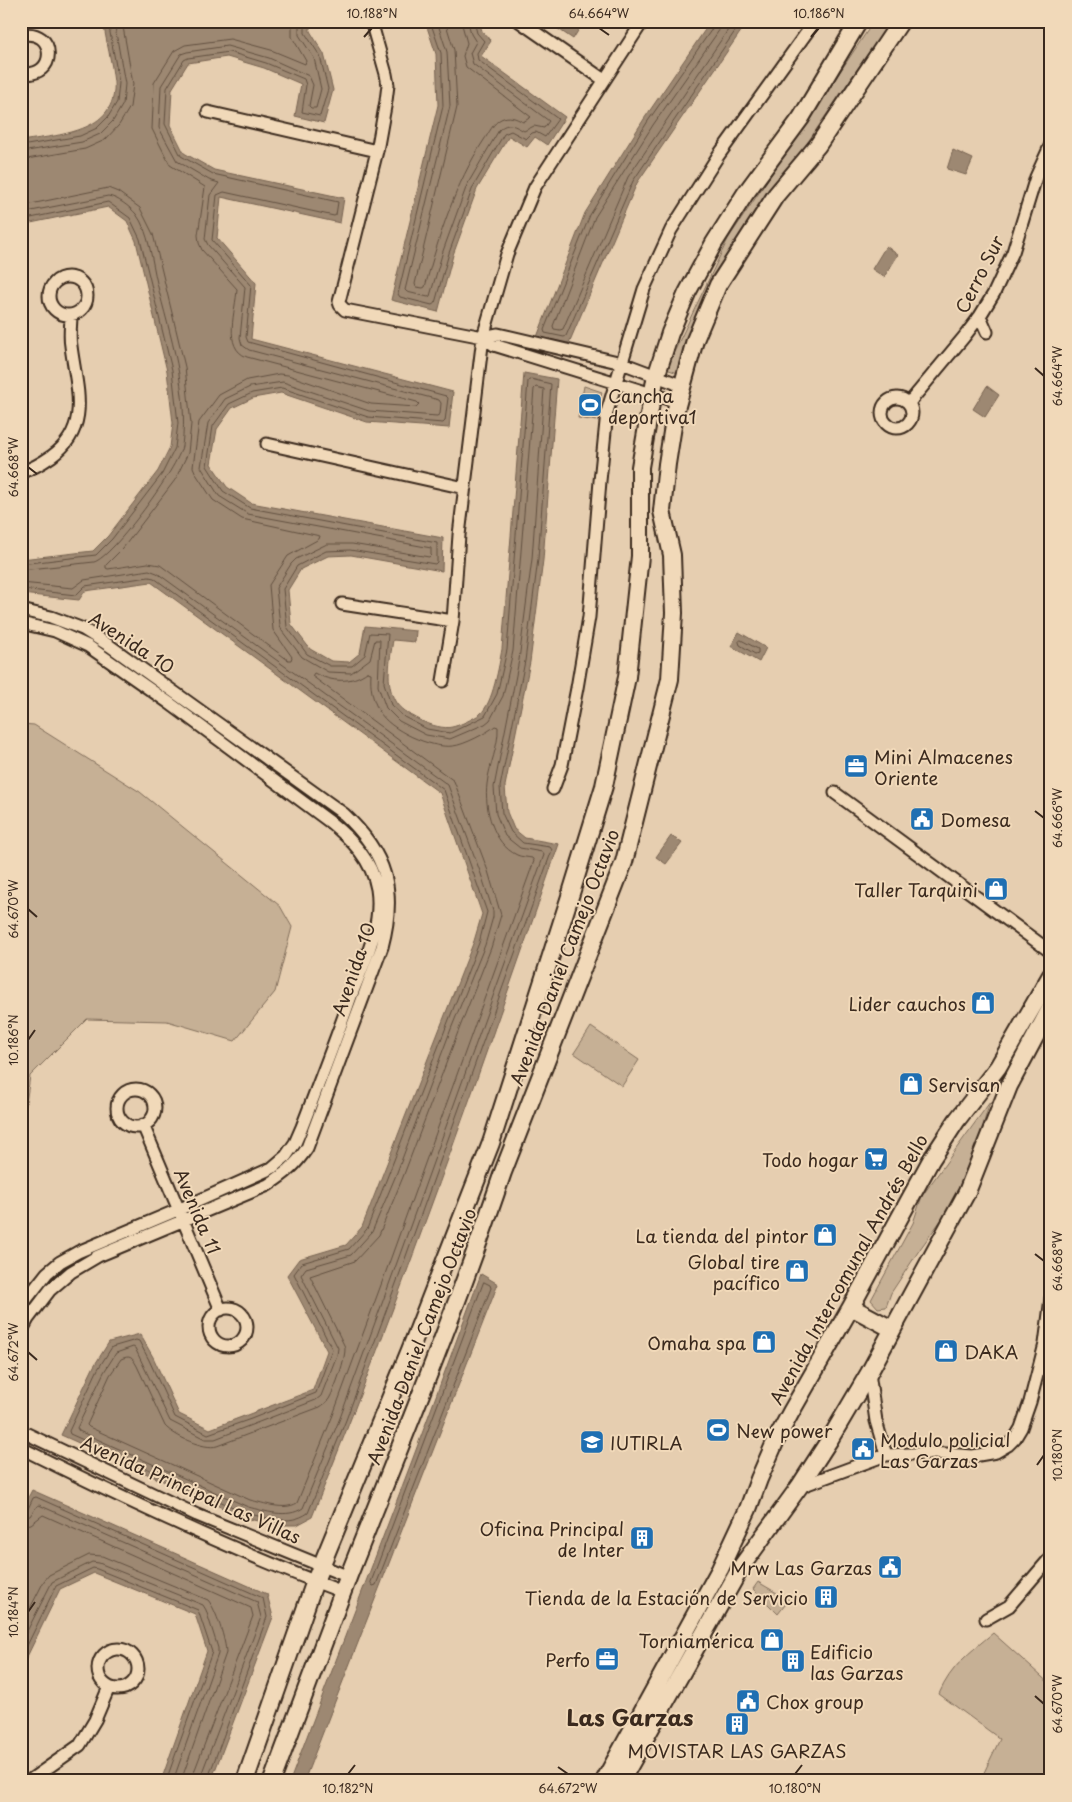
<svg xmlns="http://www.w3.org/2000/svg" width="1072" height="1802" font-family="'Playpen Sans',sans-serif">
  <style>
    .green { fill: #c6b095; stroke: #806d5a }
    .water { fill: #9d8872; stroke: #766250 }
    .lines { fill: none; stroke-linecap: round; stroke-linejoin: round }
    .shore { stroke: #625040; stroke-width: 1 }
    .street-casing { stroke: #3b2a1e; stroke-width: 15 }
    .secondary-casing { stroke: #3b2a1e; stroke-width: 20 }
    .street { stroke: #f1d9b9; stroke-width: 11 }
    .secondary { stroke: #f1d9b9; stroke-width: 16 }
    .ticks { fill: none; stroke: #3b2a1e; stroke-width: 2 }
    .labels { text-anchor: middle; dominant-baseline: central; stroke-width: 4; stroke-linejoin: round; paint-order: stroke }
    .street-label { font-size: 18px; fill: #3b2a1e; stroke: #f1d9b9 }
    .poi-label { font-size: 18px; fill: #3b2a1e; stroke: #f1d9b9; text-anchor: end }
    .district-label { font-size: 22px; font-weight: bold; fill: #3b2a1e; stroke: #f1d9b9 }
    .neatline { fill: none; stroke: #3b2a1e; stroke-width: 2 }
    .ticks-label { font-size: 12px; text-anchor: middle; fill: #3b2a1e }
  </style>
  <rect width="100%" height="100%" fill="#e6ceb0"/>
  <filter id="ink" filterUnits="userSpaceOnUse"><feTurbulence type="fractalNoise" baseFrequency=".02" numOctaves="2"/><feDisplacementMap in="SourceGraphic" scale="10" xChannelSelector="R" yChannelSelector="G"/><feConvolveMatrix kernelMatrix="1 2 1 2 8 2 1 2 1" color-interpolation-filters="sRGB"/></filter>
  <g filter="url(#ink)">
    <path class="green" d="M 874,21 L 892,21 L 866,56 L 724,266 L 678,373 L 666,369 L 728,239 Z
      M 584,386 L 602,392 L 596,421 L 578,418 Z
      M 21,724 L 34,725 L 140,792 L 280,906 L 292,927 L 275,992 L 235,1041 L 167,1021 L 87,1019 L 30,1076 L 21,1139 Z
      M 591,1027 L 639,1060 L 622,1086 L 574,1053 Z
      M 990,1102 L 975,1152 L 955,1201 L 920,1249 L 891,1293 L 886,1307 L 878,1308 L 871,1300 L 913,1223 L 922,1196 Z
      M 758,1582 L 789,1600 L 778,1614 L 753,1589 Z
      M 993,1633 L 1051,1685 L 1051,1781 L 980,1781 L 1000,1739 L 939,1694 C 951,1666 969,1653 993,1633 Z"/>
    <path class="water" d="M 103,21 L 310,21 L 310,31 L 324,54 L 333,90 L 324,123 L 295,116 L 301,84 L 264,68 L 227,57 L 188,63 L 172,89 L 170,125 L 184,153 L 214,170 L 344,198 L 340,223 L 221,197 L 217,238 L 256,283 L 251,339 L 453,392 L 449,428 L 367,422 L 281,393 L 253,398 L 232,408 L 217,429 L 211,464 L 227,487 L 251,503 L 443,538 L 442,571 L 351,555 L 328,556 L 301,569 L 288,590 L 291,624 L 310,649 L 331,661 L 349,662 L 360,653 L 365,626 L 416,631 L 415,642 L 393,640 C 390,660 385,682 395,701 C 401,714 437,731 452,727 C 458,726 475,718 480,714 C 493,704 499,665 502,649 L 524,373 L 557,379 L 543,560 L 530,662 L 505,786 L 507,812 L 514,829 L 525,838 L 559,844 C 481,1070 401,1296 312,1517 L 297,1525 L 274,1525 L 245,1518 L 61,1435 L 94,1366 L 109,1342 L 140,1334 L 153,1357 L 179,1414 L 210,1429 L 313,1390 L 327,1351 L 287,1275 L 299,1259 L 346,1245 L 362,1227 L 474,941 L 482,914 L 440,793 L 151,582 L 85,591 L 79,600 L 21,594 L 21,559 L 93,551 L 108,536 L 158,471 L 170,447 L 173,423 L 167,371 L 136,241 L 127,221 L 108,207 L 21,225 L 21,141 C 57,135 118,133 114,82 C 112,62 106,41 103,21 Z
      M 425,21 L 479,21 L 482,31 L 491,41 L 481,56 L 565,117 L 547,145 L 535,137 L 527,147 L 509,136 L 477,189 L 453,255 L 438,312 L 391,300 L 438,105 L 436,54 Z
      M 553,21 L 584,21 L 573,39 L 551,24 Z
      M 711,21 L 748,21 L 637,183 L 569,343 L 537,337 L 585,213 L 644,119 Z
      M 953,150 L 973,159 L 966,175 L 947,169 Z
      M 886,246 L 898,255 L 884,277 L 872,269 Z
      M 987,386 L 999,395 L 985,417 L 973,409 Z
      M 739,632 L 766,648 L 759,662 L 731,646 Z
      M 671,836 L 682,843 L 666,864 L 656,857 Z
      M 481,1274 L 498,1284 L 304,1781 L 290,1781 L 413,1458 Z
      M 32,1490 L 267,1594 L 273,1617 L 211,1781 L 161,1781 L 207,1651 L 195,1614 L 94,1573 L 60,1589 L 21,1669 L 21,1511 Z"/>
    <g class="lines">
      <path class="shore" d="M 430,21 L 441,53 L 443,106 L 398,294 L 400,297 L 432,305 L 435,303 L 449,253 L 473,187 L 504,134 L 511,131 L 526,139 L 532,133 L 536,132 L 545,137 L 558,119 L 478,60 L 477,53 L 484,41 L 477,33 L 474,21
        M 437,21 L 447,52 L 450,106 L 405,290 L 407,292 L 428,297 L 430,296 L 443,251 L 467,185 L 499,130 C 508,121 515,126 524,131 L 534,126 L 544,128 L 549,121 L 473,64 L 470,53 L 476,42 L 471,34 L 468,21
        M 445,21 L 454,50 L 457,107 L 415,284 L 416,287 L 423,288 L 425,287 C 439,236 455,184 484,140 C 489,133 493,123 501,119 C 509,115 516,118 523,122 L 531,117 L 466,67 L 463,56 L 467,43 L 461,21
        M 715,21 L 714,26 L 648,121 L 590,215 L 544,330 L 545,333 L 564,337 L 566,336 L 633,181 L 742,21
        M 721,21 L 720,29 L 653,125 L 595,217 L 553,326 L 554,329 L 560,330 L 563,329 L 628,177 L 734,21
        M 21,146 L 80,136 L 97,128 L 108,117 L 117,102 L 119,83 L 108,21
        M 21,152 L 82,142 L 100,134 L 113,121 L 123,104 L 125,84 L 114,21
        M 21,160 L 85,149 L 105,140 L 119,125 L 130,107 L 133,84 L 122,21
        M 21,206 L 108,188 L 118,192 L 140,208 L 153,234 L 185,367 L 191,424 L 188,453 L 175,480 L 123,548 L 106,565 L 106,568 L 108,569 L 148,563 L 160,565 L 288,660 L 291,660 L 292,657 L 273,630 L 269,585 L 288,556 L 319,539 L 320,536 L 242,519 L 213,500 L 196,474 L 193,467 L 199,422 L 219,395 L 247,380 L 279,374 L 288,375 L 371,404 L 416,407 L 419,404 L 417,402 L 247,357 C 222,348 236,310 237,289 L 202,250 L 199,243 L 198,235 L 205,187 L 170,165 L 152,129 L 154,83 L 174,51 L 185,45 L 230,39 L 271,50 L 305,64 L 306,61 L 292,37 L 292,21
        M 21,213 L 108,196 C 117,197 130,207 136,214 C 149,231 152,262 157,283 C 170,335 189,392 182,446 C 179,466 113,557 94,562 L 21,570
        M 21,220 L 108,202 L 130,218 L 140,239 L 172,370 L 178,423 L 175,448 L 162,474 L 112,539 L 96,555 L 21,564
        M 21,583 L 73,588 L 84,580 L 149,570 L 157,573 L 448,785 L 481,874 L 493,911 L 493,917 L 485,945 L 451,1029 L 396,1175 L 372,1232 L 351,1255 L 306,1268 L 301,1275 L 338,1348 L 337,1355 L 321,1396 L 316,1400 L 215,1439 L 205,1439 L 170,1421 L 135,1348 L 133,1347 L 116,1353 L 104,1372 L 77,1428 L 79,1431 L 248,1507 C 265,1511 287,1519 303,1508 L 340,1418 L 395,1268 L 544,855 L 542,852 L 520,848 L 505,836 L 496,814 L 494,787 L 519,660 L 532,559 L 544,389 L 536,387 L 534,389 L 513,651 L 503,696 L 490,720 L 485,724 L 450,739 L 426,735 L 399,721 L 386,708 L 378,686 L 380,640 L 375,640 L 370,659 L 351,673 L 328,672 L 302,657 L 282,631 L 280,625 L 276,588 L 291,564 L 296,559 L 327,544 L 352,544 L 429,557 L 431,555 L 431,548 L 248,514 L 219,496 L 201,467 L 208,423 L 225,399 L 250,387 L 283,382 L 369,411 L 437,416 L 440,414 L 441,403 L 439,400 L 249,350 L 242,345 L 240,338 L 245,287 L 208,245 L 205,239 L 210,195 L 219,183 L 209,180 L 177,161 L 159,128 L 161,86 L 181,54 L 187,52 L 227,46 L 269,58 L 309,76 L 313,85 L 309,106 L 311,108 L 316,108 L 321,89 L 314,58 L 299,35 L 299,21
        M 21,589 L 76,595 L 85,586 L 149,577 L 154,578 L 444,790 L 487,912 L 479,943 L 367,1229 L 349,1249 L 302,1263 L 294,1274 L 332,1349 L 316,1393 L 251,1419 L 208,1434 L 175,1417 L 149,1360 L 139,1341 L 136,1340 L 112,1347 L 98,1369 L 69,1431 L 70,1434 L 246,1513 C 267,1518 289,1526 308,1513 L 346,1420 L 401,1270 L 552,850 L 550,847 L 523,843 L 511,832 L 502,813 L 500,787 L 525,661 L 538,559 L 551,384 L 531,379 L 528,381 L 507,650 L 497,694 L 485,716 L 450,733 L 427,729 L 404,717 L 391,705 L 384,683 L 388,634 L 370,633 L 365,655 L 352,666 L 330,666 L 307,654 L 287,627 L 283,589 L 297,566 L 326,551 L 350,550 L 435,564 L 437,562 L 437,543 L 250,508 L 223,491 L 207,466 L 213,426 L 229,404 L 252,393 L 282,388 L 368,417 L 443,423 L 445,421 L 448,398 L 446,396 L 248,342 L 246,337 L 251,285 L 212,240 L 217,195 L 224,192 L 334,216 L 336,215 L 338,202 L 213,174 L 181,156 L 165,124 L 167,88 L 184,60 L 188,58 L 229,52 L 266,63 L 304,79 L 306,85 L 302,112 L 320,116 L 328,89 L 320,56 L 305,33 L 305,21
        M 741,640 L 758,649 L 758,653 L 755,654 L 740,645 L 739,642 Z
        M 367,672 L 371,673 C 370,686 372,699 379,711 C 389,730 432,749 453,746 C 464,745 487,733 495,726 L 498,727 C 499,746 489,765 487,784 C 484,808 493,844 517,855 C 521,857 527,857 532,858 L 534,861 L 388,1266 L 333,1415 L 297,1503 C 284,1511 264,1503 250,1500 L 89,1427 L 87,1425 L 110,1375 L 121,1359 C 130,1355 132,1357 137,1366 L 165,1426 C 174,1436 204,1450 217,1446 L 320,1407 C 323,1405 326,1403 329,1399 C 335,1389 346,1358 345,1347 L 310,1276 L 355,1261 L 379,1235 L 403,1177 L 458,1032 L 491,948 L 501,915 L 488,871 L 454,781 L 312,676 L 314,673 C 332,682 351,684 367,672 Z
        M 484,1282 L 490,1285 L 491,1288 L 376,1585 L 373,1586 L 371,1583 Z
        M 21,1512 L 27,1511 L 33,1498 L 36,1497 L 263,1598 L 267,1617 L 207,1781
        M 21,1518 L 30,1516 L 37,1506 L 39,1505 L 257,1602 L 261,1617 L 201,1775 L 200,1781
        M 21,1526 L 31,1524 L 43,1515 L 251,1608 L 253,1616 L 194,1772 L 193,1781
        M 21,1626 L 44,1581 L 49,1575 L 89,1555 L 102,1556 L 208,1600 C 216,1609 226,1641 226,1653 L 181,1781
        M 21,1643 L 52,1582 L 92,1562 L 99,1563 L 203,1605 L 206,1610 L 218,1648 L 218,1654 L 173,1781
        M 21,1658 L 56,1586 L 93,1568 L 97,1569 L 198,1610 L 212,1652 L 166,1781"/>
      <defs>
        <path id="street" d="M 371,21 L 386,74 L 388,85 L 386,101 L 377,151 L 339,302 L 340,305 L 345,310 L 483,337 L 498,334 L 622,363 L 683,386
          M 519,21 L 604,80
          M 21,35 C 57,27 58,80 21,73
          M 208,112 L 377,151
          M49 296a19 19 0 1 1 38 0a19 19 0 1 1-38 0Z
          M 980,316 L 987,332
          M 483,337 L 494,345 L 678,402
          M882 413a15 15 0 1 1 30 0a15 15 0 1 1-30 0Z
          M 909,403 L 964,337 L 980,316 L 994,293 L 1013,252 L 1036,177 L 1051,144
          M 267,444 L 465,488
          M 21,472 C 33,469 42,463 52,456 C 92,427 76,387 71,346 C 69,336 71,325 71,315
          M 342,604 L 453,621
          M 21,610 L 51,617 L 83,629 L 110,646 L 344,814 C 387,854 397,891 382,947 L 307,1148 C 295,1166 286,1173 268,1185 L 98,1256 L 71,1272 L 50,1290 L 28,1319 L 21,1332
          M 21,623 L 55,631 L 88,646 L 168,702 L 330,822 C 352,840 372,860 377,889 C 383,927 363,964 350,999 C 335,1042 318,1085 302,1127 L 295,1143 L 286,1156 L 272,1168 L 180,1209 L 78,1252 L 60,1262 L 47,1273 L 21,1306
          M 443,681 L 453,621 L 459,535 L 483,337 L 507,254 L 535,187 L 643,21
          M 553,789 L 562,765 L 577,688 L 589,617 L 600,481 L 607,412 L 644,289 L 671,230 L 718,156 L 815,21
          M 835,793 L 1051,952
          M117 1108a19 19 0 1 1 38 0a19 19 0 1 1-38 0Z
          M 143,1125 L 221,1310
          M209 1327a19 19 0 1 1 38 0a19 19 0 1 1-38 0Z
          M 869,1373 L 876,1421 L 886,1455
          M 21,1431 L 197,1515 L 349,1577
          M 21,1448 C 127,1501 233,1551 343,1592
          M 799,1487 L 886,1455 L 932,1453 L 973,1456 L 996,1452 L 1008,1445 L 1015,1438 L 1021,1428 L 1030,1402 L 1045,1344 L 1051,1298
          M 986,1619 L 1009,1606 L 1051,1557
          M98 1669a20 20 0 1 1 40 0a20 20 0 1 1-40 0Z
          M 29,1781 L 80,1745 L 95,1720 L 109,1687"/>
        <path id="secondary" d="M 851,1307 L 892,1329
          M 245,1781 L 315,1581 L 410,1350 L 491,1143 L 572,890 L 604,786 L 627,677 L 640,556 L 640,467 L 655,380 L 670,333 L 687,293 L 714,243 L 745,194 L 801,118 L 859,21
          M 272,1781 C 298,1712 323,1643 349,1575 C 402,1441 457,1309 503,1172 L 624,862 L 670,679 L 674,613 L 672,555 L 662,511 L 667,464 L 675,413 L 695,340 L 718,285 L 776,195 L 818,145 L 901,21
          M 604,1781 L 720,1569 L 748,1509 L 759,1479 L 776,1440 L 791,1412 L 851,1307 L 931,1160 L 957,1120 L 998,1067 L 1051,975
          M 621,1781 L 741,1567 L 799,1487 L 830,1439 L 869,1373 L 967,1192 L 1009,1086 L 1051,1007"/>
      </defs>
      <use href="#street" class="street-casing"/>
      <use href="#secondary" class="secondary-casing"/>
      <use href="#street" class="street"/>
      <use href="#secondary" class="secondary"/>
    </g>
  </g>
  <path class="ticks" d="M 599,28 L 609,35M 364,37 L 372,28M 811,37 L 819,28M 1035,368 L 1044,376M 28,467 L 37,474M 1035,811 L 1044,818M 28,909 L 37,917M 28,1040 L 35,1030M 1035,1254 L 1044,1261M 28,1352 L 37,1360M 1037,1465 L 1044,1455M 28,1612 L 35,1602M 1035,1696 L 1044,1704M 558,1767 L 568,1774M 348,1774 L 355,1765M 795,1774 L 802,1765"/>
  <defs>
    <symbol id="stadium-square" viewBox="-11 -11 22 22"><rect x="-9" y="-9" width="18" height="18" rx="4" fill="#1f6fb2" stroke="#f1d9b9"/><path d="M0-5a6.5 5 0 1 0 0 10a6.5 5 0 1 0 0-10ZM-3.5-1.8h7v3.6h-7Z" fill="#fff"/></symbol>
    <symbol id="office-square" viewBox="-11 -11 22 22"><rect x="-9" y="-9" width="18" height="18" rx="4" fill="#1f6fb2" stroke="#f1d9b9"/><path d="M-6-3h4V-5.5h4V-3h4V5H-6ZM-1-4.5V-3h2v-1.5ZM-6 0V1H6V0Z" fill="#fff"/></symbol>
    <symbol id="civic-square" viewBox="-11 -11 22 22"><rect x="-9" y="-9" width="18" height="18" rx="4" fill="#1f6fb2" stroke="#f1d9b9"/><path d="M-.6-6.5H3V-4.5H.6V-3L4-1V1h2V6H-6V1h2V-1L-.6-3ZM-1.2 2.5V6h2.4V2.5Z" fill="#fff"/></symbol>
    <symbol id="shop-square" viewBox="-11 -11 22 22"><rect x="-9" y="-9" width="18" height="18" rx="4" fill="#1f6fb2" stroke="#f1d9b9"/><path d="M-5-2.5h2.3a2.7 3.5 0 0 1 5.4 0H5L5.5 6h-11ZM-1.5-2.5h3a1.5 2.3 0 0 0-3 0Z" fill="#fff"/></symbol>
    <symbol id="supermarket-square" viewBox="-11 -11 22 22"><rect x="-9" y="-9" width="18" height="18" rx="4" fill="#1f6fb2" stroke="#f1d9b9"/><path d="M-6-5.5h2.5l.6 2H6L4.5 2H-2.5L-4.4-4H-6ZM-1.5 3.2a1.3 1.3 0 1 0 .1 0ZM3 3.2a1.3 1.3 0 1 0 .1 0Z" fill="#fff"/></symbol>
    <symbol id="university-square" viewBox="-11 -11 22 22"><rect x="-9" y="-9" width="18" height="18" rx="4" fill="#1f6fb2" stroke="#f1d9b9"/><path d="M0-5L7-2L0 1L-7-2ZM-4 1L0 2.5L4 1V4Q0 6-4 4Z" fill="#fff"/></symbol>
    <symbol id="building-square" viewBox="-11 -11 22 22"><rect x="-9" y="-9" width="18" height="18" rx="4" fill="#1f6fb2" stroke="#f1d9b9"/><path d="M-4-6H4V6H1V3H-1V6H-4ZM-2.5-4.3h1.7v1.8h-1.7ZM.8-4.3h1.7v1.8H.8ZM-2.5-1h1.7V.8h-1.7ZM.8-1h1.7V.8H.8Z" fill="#fff"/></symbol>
  </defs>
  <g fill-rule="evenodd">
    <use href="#stadium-square" x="576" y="391" width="28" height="28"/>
    <use href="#office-square" x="842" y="752" width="28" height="28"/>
    <use href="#civic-square" x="908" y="805" width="28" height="28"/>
    <use href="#shop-square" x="982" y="875" width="28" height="28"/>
    <use href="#shop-square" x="969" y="989" width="28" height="28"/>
    <use href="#shop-square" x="897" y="1070" width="28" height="28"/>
    <use href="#supermarket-square" x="862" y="1145" width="28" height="28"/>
    <use href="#shop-square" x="811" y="1221" width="28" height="28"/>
    <use href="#shop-square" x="783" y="1257" width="28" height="28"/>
    <use href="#shop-square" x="750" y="1328" width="28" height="28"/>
    <use href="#shop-square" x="932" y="1337" width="28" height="28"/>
    <use href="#stadium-square" x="704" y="1416" width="28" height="28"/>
    <use href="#university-square" x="578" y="1428" width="28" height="28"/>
    <use href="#civic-square" x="849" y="1435" width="28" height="28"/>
    <use href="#building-square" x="628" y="1524" width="28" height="28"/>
    <use href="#civic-square" x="876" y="1553" width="28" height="28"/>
    <use href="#building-square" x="812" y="1583" width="28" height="28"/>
    <use href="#shop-square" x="758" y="1626" width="28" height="28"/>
    <use href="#office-square" x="593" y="1645" width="28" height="28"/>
    <use href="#building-square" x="779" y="1647" width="28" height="28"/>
    <use href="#civic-square" x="734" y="1687" width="28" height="28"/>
    <use href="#building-square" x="723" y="1710" width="28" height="28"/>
  </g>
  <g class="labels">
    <g class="street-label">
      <text transform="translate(979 274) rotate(-63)">Cerro Sur</text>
      <text transform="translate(132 642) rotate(33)">Avenida 10</text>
      <text transform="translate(564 957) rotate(-69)">Avenida Daniel Camejo Octavio</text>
      <text transform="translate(353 969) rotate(-71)">Avenida 10</text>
      <text transform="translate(198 1211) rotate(67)">Avenida 11</text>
      <text transform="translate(848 1269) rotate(-61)">Avenida Intercomunal Andrés Bello</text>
      <text transform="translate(421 1336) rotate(-69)">Avenida Daniel Camejo Octavio</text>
      <text transform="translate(191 1489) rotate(24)">Avenida Principal Las Villas</text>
    </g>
    <g class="poi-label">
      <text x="608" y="395" text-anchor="start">Cancha<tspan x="608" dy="21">deportiva1</tspan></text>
      <text x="874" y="756" text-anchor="start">Mini Almacenes<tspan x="874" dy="21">Oriente</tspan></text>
      <text x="940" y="819" text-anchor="start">Domesa</text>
      <text x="978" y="889">Taller Tarquini</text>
      <text x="966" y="1003">Lider cauchos</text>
      <text x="928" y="1084" text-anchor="start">Servisan</text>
      <text x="858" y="1159">Todo hogar</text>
      <text x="808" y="1235">La tienda del pintor</text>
      <text x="780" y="1261">Global tire<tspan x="780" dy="21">pacífico</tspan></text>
      <text x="746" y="1342">Omaha spa</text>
      <text x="964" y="1351" text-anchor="start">DAKA</text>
      <text x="736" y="1430" text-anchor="start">New power</text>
      <text x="880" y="1439" text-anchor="start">Modulo policial<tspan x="880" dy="21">Las Garzas</tspan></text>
      <text x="610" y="1442" text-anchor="start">IUTIRLA</text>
      <text x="624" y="1528">Oficina Principal<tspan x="624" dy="21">de Inter</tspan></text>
      <text x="872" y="1567">Mrw Las Garzas</text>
      <text x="808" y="1597">Tienda de la Estación de Servicio</text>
      <text x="754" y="1640">Torniamérica</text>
      <text x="810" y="1651" text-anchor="start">Edificio<tspan x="810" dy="21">las Garzas</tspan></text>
      <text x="590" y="1659">Perfo</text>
      <text x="766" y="1701" text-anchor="start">Chox group</text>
      <text x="737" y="1750" text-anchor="middle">MOVISTAR LAS GARZAS</text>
    </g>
    <g class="district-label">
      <text x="630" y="1716">Las Garzas</text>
    </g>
  </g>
  <rect width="1072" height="1802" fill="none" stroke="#f1d9b9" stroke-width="55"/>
  <rect x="28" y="28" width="1016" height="1746" class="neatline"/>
  <g class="ticks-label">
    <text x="372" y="18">10.188°N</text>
    <text x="599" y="18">64.664°W</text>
    <text x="819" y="18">10.186°N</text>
    <text transform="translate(1058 376) rotate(-90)" y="4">64.664°W</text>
    <text transform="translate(14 467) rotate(-90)" y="4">64.668°W</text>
    <text transform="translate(1058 818) rotate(-90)" y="4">64.666°W</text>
    <text transform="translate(14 909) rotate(-90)" y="4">64.670°W</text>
    <text transform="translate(14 1040) rotate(-90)" y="4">10.186°N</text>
    <text transform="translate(1058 1261) rotate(-90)" y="4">64.668°W</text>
    <text transform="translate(14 1352) rotate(-90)" y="4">64.672°W</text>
    <text transform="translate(1058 1455) rotate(-90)" y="4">10.180°N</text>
    <text transform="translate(14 1612) rotate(-90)" y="4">10.184°N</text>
    <text transform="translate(1058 1704) rotate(-90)" y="4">64.670°W</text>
    <text x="348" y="1793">10.182°N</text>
    <text x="568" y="1793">64.672°W</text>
    <text x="795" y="1793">10.180°N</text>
  </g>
</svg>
